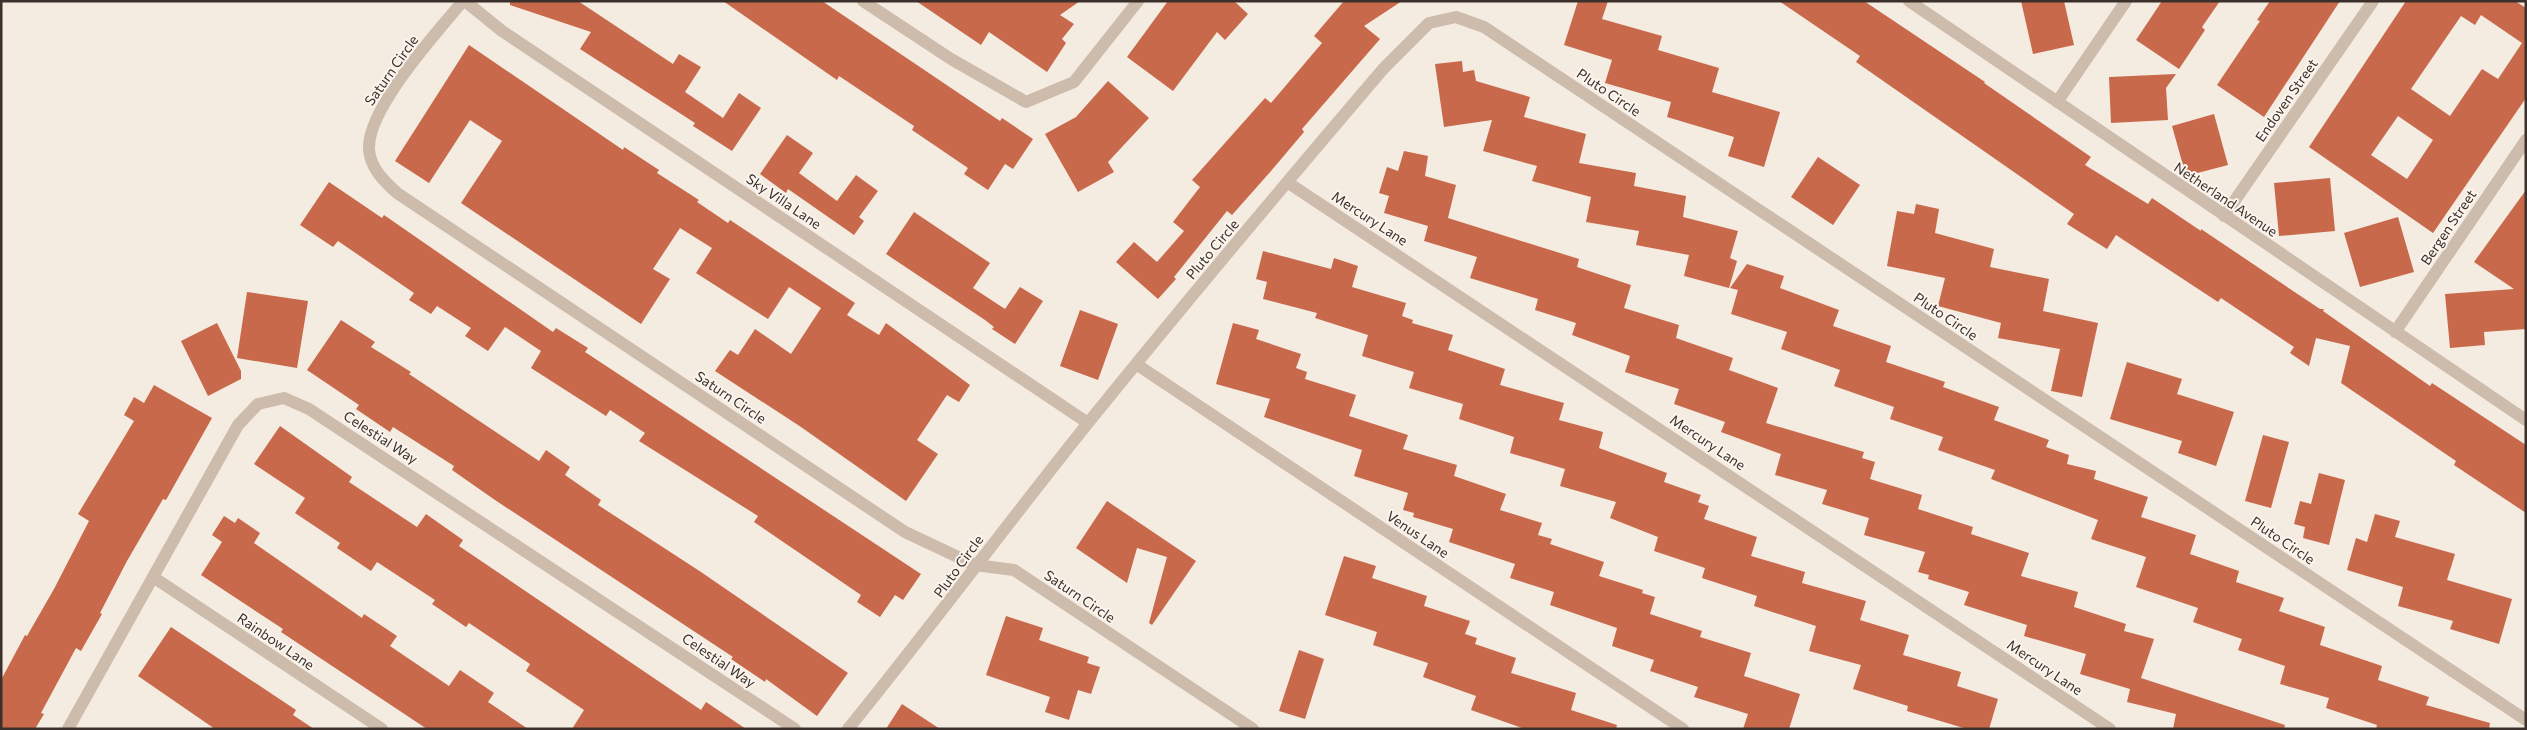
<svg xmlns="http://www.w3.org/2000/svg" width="2527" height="730" font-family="Commissioner,sans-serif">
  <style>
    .building { fill: #c8694b; fill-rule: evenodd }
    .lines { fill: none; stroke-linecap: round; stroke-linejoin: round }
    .minor { stroke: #cdbbac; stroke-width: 12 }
    .labels { text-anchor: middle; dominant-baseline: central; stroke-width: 4; stroke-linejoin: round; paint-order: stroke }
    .street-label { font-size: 14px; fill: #3b302b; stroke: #fbf5ee }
  </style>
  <rect width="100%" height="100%" fill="#f4ebe1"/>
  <path class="building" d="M 510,1 L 578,1 L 673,64 L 679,54 L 701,67 L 685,92 L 723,118 L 739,93 L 761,108 L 732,151 L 693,126 L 695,123 L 580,49 L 591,32 L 510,5 Z
    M 723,1 L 822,1 L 1000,121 L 1002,118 L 1033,139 L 1013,169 L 1005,164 L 988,190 L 964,174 L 968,168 L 912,130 L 914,126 L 839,76 L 837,80 Z
    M 916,1 L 1080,1 L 1060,15 L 1074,24 L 1062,39 L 1066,43 L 1047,72 L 989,32 L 981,45 Z
    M 1168,1 L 1234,1 L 1248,14 L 1225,40 L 1217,32 L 1173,91 L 1127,57 Z
    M 1344,1 L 1402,1 L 1364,26 L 1380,39 L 1302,129 L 1304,132 L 1271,171 L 1232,215 L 1227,211 L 1174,277 L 1176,279 L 1158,299 L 1116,262 L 1134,242 L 1157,262 L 1184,231 L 1173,222 L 1200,187 L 1192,180 L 1265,98 L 1271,103 L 1322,43 L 1314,36 Z
    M 1578,1 L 1608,1 L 1602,19 L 1662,36 L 1658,50 L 1719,68 L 1712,92 L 1780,112 L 1764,167 L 1728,156 L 1734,137 L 1667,117 L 1671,102 L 1605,83 L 1612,60 L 1564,45 Z
    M 1779,1 L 1864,1 L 1985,82 L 1984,83 L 2091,157 L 2085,165 L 2148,204 L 2152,198 L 2201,231 L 2201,229 L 2320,309 L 2324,309 L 2323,311 L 2430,386 L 2432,383 L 2526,445 L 2526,513 L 2454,465 L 2456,461 L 2341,383 L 2350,346 L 2316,338 L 2309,366 L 2290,353 L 2294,347 L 2221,298 L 2218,302 L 2116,235 L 2107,249 L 2067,224 L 2074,214 L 1856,62 L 1860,56 Z
    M 2021,1 L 2064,1 L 2074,45 L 2033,54 Z
    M 2162,1 L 2220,1 L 2202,27 L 2205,30 L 2179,69 L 2136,40 Z
    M 2270,1 L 2340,1 L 2264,117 L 2217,85 L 2260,21 L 2257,20 Z
    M 2406,1 L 2515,1 L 2526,8 L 2526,98 L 2433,233 L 2309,147 ZM 2481,15 L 2522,43 L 2498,79 L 2482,69 L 2450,116 L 2411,89 L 2461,16 L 2475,25 ZM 2398,116 L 2433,140 L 2407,179 L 2371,155 Z
    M 469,45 L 623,150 L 624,147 L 659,170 L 657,173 L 699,200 L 697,202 L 728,223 L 730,220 L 855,303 L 847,315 L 879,335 L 886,323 L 970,385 L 959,402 L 947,395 L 917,440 L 938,454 L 906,501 L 801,427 L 715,371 L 730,350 L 738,355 L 755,329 L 791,354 L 821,308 L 789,287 L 768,319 L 696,273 L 712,248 L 680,228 L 653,269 L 670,279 L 641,324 L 461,203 L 502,141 L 470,120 L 429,183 L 395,161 Z
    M 1462,61 L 1463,72 L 1474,70 L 1476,81 L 1530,97 L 1524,117 L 1586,134 L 1579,163 L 1636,173 L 1634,186 L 1686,196 L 1683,217 L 1738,231 L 1730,258 L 1737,261 L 1729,288 L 1684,276 L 1689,255 L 1636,245 L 1639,231 L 1586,222 L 1591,197 L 1532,181 L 1537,166 L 1483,151 L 1492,120 L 1444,127 L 1435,64 Z
    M 2176,74 L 2166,88 L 2168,120 L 2111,123 L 2109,77 Z
    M 1108,81 L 1149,118 L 1108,162 L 1114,172 L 1078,192 L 1045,134 L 1076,117 Z
    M 2214,114 L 2228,165 L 2186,176 L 2172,126 Z
    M 787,135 L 813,153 L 799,173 L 837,201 L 856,175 L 878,191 L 859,217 L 864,221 L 854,235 L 788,189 L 786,193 L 760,174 Z
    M 1404,151 L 1428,156 L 1425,176 L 1456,185 L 1448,218 L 1579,259 L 1577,267 L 1631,285 L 1624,308 L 1679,325 L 1676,338 L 1733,358 L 1729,370 L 1778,388 L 1766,423 L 1864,452 L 1862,458 L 1875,462 L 1870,479 L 1922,495 L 1918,509 L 1973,527 L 1971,534 L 2029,553 L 2021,576 L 2078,592 L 2074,607 L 2126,624 L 2124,631 L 2154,639 L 2141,678 L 2285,725 L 2284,729 L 2173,729 L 2176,714 L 2127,702 L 2130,689 L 2080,674 L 2086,654 L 2024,636 L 2027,625 L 1964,605 L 1969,592 L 1928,579 L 1929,575 L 1918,572 L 1925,552 L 1864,535 L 1869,518 L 1822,504 L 1827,490 L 1775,475 L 1781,454 L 1721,432 L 1725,422 L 1674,404 L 1679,389 L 1625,372 L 1630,356 L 1572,335 L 1576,323 L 1535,310 L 1538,299 L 1470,278 L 1477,257 L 1424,241 L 1428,226 L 1384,213 L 1389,196 L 1379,193 L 1387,167 L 1398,171 Z
    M 1818,157 L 1860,185 L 1833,225 L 1791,197 Z
    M 2330,178 L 2335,231 L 2279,236 L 2274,183 Z
    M 329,182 L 382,218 L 384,215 L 553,332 L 556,328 L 588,348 L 585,352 L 921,574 L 903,600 L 895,595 L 880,617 L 857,602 L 861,595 L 754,522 L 758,516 L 639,441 L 645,433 L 610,410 L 606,416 L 531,368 L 541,351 L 505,327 L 488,351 L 465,336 L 471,328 L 437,306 L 431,314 L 409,300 L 414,293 L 338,241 L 333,247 L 300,225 Z
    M 2526,190 L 2526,329 L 2484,332 L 2485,345 L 2450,348 L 2445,294 L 2514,289 L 2474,262 Z
    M 1916,204 L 1939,209 L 1935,233 L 1994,249 L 1990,267 L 2049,279 L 2043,311 L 2098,323 L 2082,397 L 2051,391 L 2060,349 L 1998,338 L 2001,323 L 1938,306 L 1945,278 L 1887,266 L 1897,211 L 1914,214 Z
    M 914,212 L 990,263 L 973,288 L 1005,309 L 1020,287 L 1043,301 L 1015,344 L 992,329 L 994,327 L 985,320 L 886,254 Z
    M 2398,217 L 2414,272 L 2360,287 L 2344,233 Z
    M 1263,251 L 1331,269 L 1334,258 L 1358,266 L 1352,287 L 1406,303 L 1402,316 L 1413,320 L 1412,323 L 1453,335 L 1448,350 L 1505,369 L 1500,385 L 1564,403 L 1559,420 L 1603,432 L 1599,448 L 1667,473 L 1664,482 L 1701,495 L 1698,502 L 1709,506 L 1704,519 L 1757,537 L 1751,556 L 1805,572 L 1802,583 L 1866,601 L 1860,620 L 1909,635 L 1903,655 L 1961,672 L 1957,686 L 1998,699 L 1989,729 L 1967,729 L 1907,711 L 1908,706 L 1853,689 L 1861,665 L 1809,651 L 1816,626 L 1754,606 L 1757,596 L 1702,578 L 1705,568 L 1654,551 L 1658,537 L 1610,518 L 1616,502 L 1560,486 L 1565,469 L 1510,453 L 1514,437 L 1459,419 L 1463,404 L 1409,388 L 1414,372 L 1362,356 L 1368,335 L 1315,318 L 1317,313 L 1263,299 L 1267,282 L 1256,279 Z
    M 1747,264 L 1784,276 L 1780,288 L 1839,310 L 1833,326 L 1891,346 L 1886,362 L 1945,382 L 1943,387 L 1999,407 L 1994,420 L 2049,440 L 2046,447 L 2069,455 L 2067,464 L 2096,471 L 2094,479 L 2148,497 L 2141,517 L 2196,535 L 2190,554 L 2239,571 L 2236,582 L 2284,598 L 2279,611 L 2325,627 L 2320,645 L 2382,666 L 2378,680 L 2429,697 L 2426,705 L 2490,723 L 2489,729 L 2376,729 L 2377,725 L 2326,708 L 2329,698 L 2280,684 L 2285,666 L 2238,650 L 2242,639 L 2193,622 L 2198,608 L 2136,587 L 2146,557 L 2091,539 L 2098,520 L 1991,479 L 1995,470 L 1938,450 L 1943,437 L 1890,419 L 1894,407 L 1834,386 L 1840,370 L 1781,349 L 1787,332 L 1731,314 L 1738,290 L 1730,288 Z
    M 247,292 L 308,301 L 297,368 L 237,358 Z
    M 1080,310 L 1118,324 L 1098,380 L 1060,366 Z
    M 341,320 L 375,342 L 371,347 L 411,372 L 409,374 L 539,461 L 546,450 L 570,467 L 565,475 L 601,500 L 598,505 L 701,572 L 848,673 L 817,716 L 766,679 L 765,682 L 731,659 L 733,657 L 495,500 L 452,470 L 454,466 L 393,427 L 390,432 L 356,409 L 359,405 L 307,370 Z
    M 217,323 L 241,371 L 241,379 L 208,396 L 181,341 Z
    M 1233,323 L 1259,330 L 1256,339 L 1301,354 L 1296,368 L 1307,372 L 1305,379 L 1356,395 L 1349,416 L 1408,435 L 1403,449 L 1457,465 L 1454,476 L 1506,494 L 1500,510 L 1542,523 L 1538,535 L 1552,539 L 1550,544 L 1604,562 L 1599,576 L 1643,590 L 1642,593 L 1655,597 L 1650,614 L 1702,631 L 1700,637 L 1751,653 L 1744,676 L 1800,694 L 1789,729 L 1743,729 L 1748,714 L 1694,697 L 1698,687 L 1650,671 L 1654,660 L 1612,646 L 1617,628 L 1550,605 L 1554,592 L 1510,578 L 1515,564 L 1449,542 L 1453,529 L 1413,517 L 1414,513 L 1403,510 L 1408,493 L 1354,476 L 1362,450 L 1264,417 L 1270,399 L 1216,384 Z
    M 2127,362 L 2182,379 L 2177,394 L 2234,412 L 2216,466 L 2178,453 L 2182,441 L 2110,419 Z
    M 154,385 L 212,418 L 166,500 L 163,499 L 127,561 L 100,613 L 102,614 L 81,651 L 76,648 L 41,713 L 44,714 L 35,729 L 1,729 L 1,680 L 25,635 L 27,636 L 54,589 L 89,521 L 78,514 L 134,421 L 124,415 L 134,397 L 144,403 Z
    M 280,426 L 352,477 L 349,482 L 417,527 L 426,514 L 463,540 L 459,546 L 701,710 L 706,702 L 746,729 L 572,729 L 584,710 L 526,671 L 530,664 L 469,623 L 466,627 L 432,604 L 435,600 L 377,562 L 371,571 L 337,548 L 340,543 L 295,513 L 305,498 L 254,464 Z
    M 2263,435 L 2289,442 L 2271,508 L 2245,501 Z
    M 2319,473 L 2345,480 L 2329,545 L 2303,538 L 2305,527 L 2294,524 L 2300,501 L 2311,504 Z
    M 1107,501 L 1196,561 L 1152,625 L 1149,623 L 1167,557 L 1137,548 L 1127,583 L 1076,548 Z
    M 2375,514 L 2400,521 L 2395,537 L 2455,554 L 2447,580 L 2512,599 L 2499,644 L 2450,629 L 2453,621 L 2398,606 L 2403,587 L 2347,570 L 2356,538 L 2367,542 Z
    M 224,516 L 235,523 L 238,518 L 260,533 L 254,543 L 362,618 L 364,614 L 397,636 L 390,646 L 449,686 L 460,670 L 494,693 L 488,702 L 528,729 L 427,729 L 281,632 L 283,629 L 201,575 L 222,542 L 212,535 Z
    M 1344,556 L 1376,566 L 1372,578 L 1427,596 L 1424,606 L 1470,621 L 1465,634 L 1477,638 L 1475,644 L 1516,658 L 1511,673 L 1576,693 L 1571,710 L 1617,725 L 1616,729 L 1525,729 L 1471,710 L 1476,696 L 1423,677 L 1428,663 L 1373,645 L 1377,632 L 1325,615 Z
    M 1006,616 L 1043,628 L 1039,640 L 1089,657 L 1087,663 L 1100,667 L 1091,694 L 1078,690 L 1069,720 L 1045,712 L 1050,697 L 986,675 Z
    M 171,627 L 296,710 L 293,715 L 314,729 L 215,729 L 138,676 Z
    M 1299,650 L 1324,659 L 1305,719 L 1279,711 Z
    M 902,704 L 940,729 L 886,729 Z"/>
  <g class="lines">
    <path class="minor" d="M 463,1 C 437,32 367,109 369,149 C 370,168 384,181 397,193 L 905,532 L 975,565 L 1014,570 L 1253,729
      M 465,1 L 502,31 L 1088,423
      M 863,1 L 951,59 L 1026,102 L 1074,82 L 1138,1
      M 1909,1 L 2526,420
      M 2057,102 L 2126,1
      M 1287,182 L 2110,729
      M 2224,216 L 2373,1
      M 2395,332 L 2526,140
      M 1136,364 L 1683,729
      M 153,577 L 382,729
      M 68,729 L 238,425 L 258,404 L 284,398 L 309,409 L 795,729
      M 848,729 C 930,628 1007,524 1088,423 C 1185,303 1284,185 1384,68 L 1429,23 L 1456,17 L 1484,27 L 2526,720"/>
  </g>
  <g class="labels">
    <g class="street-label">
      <text transform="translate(391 70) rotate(-55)">Saturn Circle</text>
      <text transform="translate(1609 92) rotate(34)">Pluto Circle</text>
      <text transform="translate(2286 100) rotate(-55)">Endoven Street</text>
      <text transform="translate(2226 199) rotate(34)">Netherland Avenue</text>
      <text transform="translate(784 201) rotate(34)">Sky Villa Lane</text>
      <text transform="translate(1370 218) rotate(33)">Mercury Lane</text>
      <text transform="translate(2448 227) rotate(-56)">Bergen Street</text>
      <text transform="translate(1212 249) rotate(-50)">Pluto Circle</text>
      <text transform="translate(1946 316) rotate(34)">Pluto Circle</text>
      <text transform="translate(731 397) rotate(34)">Saturn Circle</text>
      <text transform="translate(381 437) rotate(33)">Celestial Way</text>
      <text transform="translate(1708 442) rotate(34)">Mercury Lane</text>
      <text transform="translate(1418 534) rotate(34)">Venus Lane</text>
      <text transform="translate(2283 540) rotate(34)">Pluto Circle</text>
      <text transform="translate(958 566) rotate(-54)">Pluto Circle</text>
      <text transform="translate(1080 596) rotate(34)">Saturn Circle</text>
      <text transform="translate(276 641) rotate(34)">Rainbow Lane</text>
      <text transform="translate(719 660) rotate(34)">Celestial Way</text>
      <text transform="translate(2045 667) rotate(34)">Mercury Lane</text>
    </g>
  </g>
  <rect width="2527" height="730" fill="none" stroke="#3b302b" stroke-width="5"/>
</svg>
